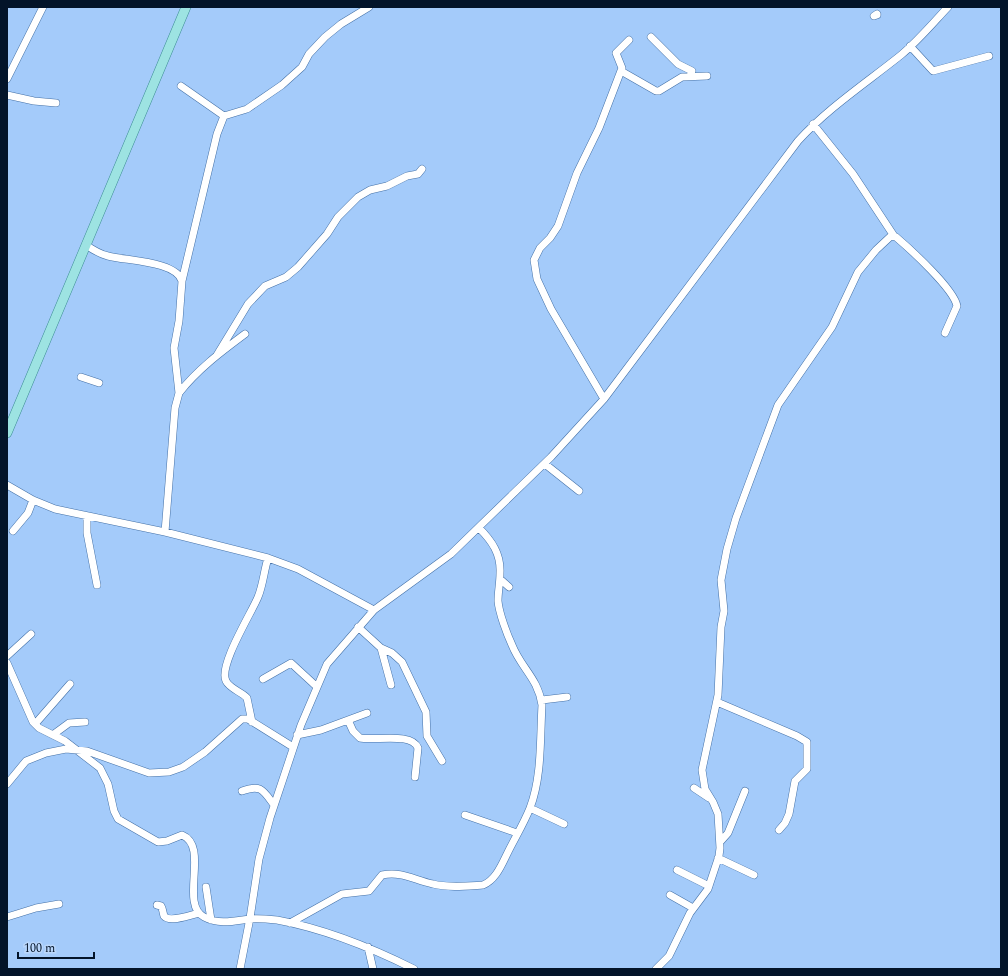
<svg xmlns="http://www.w3.org/2000/svg" width="1008" height="976" font-family="Spectral,serif">
  <style>
    .lines { fill: none; stroke-linecap: round; stroke-linejoin: round }
    .minor-casing { stroke: #4471a7; stroke-width: 8 }
    .major-casing { stroke: #3d8e94; stroke-width: 10 }
    .minor { stroke: #fff; stroke-width: 7 }
    .major { stroke: #9de3e2; stroke-width: 9 }
  </style>
  <rect width="100%" height="100%" fill="#a4cbfa"/>
  <g class="lines">
    <defs>
      <path id="minor" d="M 877,14 L 874,16 L 877,15
        M 651,37 L 678,64 L 692,71 L 690,76
        M 910,46 L 933,71 L 989,56
        M 621,71 L 656,91 L 659,91 L 682,77 L 707,76
        M 7,79 L 43,7
        M 181,86 L 224,116
        M 7,95 L 34,101 L 56,103
        M 813,124 L 853,174 L 894,236
        M 86,245 C 93,250 100,254 108,256 C 127,261 176,261 182,281 L 179,321 L 174,348 L 179,393 L 175,408 L 165,532
        M 182,281 L 217,134 L 224,116 L 247,109 L 282,85 L 302,67 L 309,54 L 325,37 L 341,24 L 369,7
        M 217,355 L 248,304 L 265,286 L 286,277 L 298,267 L 327,234 L 338,217 L 358,197 L 370,190 L 387,186 L 407,176 L 418,174 L 422,169
        M 81,377 L 99,383
        M 179,393 C 198,369 221,352 245,334
        M 604,399 L 551,309 L 537,279 L 534,260 L 540,248 L 550,238 L 558,226 L 577,173 L 599,128 L 622,68 L 616,53 L 629,40
        M 545,464 L 579,491
        M 7,485 L 33,500 L 55,509 L 165,532 L 268,558 L 298,569 L 374,610
        M 87,517 L 87,533 L 97,585
        M 13,531 L 28,513 L 33,500
        M 500,579 L 509,587
        M 358,627 L 381,648 L 392,653 L 402,662 L 426,712 L 427,736 L 442,761
        M 381,648 L 391,685
        M 7,656 L 31,634
        M 7,663 L 33,722 L 39,728 L 65,741 L 100,768 L 108,784 L 114,811 L 118,819 L 158,842 L 167,841 L 182,835 C 210,846 179,904 204,917 C 219,925 234,921 249,919 C 258,918 268,919 277,920 C 326,929 370,947 414,969
        M 263,679 L 291,663 L 316,686
        M 542,700 L 567,697
        M 717,702 L 797,736 L 807,742 L 807,769 L 795,781 L 789,814 L 785,823 L 779,830
        M 348,720 L 353,731 L 360,738 C 375,741 412,732 418,748 L 415,777
        M 252,722 L 247,698 C 242,692 230,689 226,681 C 218,666 252,612 258,597 C 263,585 264,571 268,558
        M 35,724 L 70,684
        M 54,734 L 69,723 L 85,722
        M 297,735 L 321,730 L 367,713
        M 7,784 L 26,761 L 46,753 L 66,749 L 87,751 L 149,773 L 169,772 L 183,767 L 205,752 L 242,719 L 248,719 L 293,747
        M 694,788 L 709,798
        M 242,791 C 261,784 263,790 274,805
        M 530,808 L 564,824
        M 465,815 L 517,833
        M 720,842 L 728,833 L 745,791
        M 718,858 L 754,875
        M 677,870 L 709,886
        M 206,887 L 211,920
        M 670,895 L 693,908
        M 157,905 L 161,906 C 163,909 163,913 164,916 C 169,923 191,915 199,913
        M 7,917 L 36,908 L 59,904
        M 290,923 L 342,894 L 369,891 L 382,875 C 402,871 414,880 433,884 C 448,888 467,886 483,885 C 496,880 502,864 508,852 C 515,838 524,823 530,808 C 542,777 540,739 542,705 C 538,678 521,668 512,645 C 507,634 499,613 498,601 C 498,592 500,583 500,573 C 501,554 492,541 479,528
        M 368,947 L 373,969
        M 240,969 L 250,918 L 259,859 L 270,818 L 301,725 L 327,664 L 374,610 L 451,554 L 551,457 L 604,399 L 798,141 C 828,108 866,83 901,55 C 918,41 933,23 948,7
        M 656,969 L 669,956 L 690,913 L 708,889 L 719,856 L 720,848 L 718,814 L 713,802 L 705,789 L 702,770 L 718,695 L 721,627 L 724,611 L 721,580 L 727,549 L 736,518 L 778,405 L 832,327 L 858,272 L 876,250 L 891,236 L 896,237 C 910,249 954,289 957,306 L 945,333"/>
      <path id="major" d="M 7,433 L 186,7"/>
    </defs>
    <use href="#minor" class="minor-casing"/>
    <use href="#major" class="major-casing"/>
    <use href="#minor" class="minor"/>
    <use href="#major" class="major"/>
  </g>
  <rect width="1008" height="976" fill="none" stroke="#031429" stroke-width="16"/>
  <path d="M18 952v6h76v-6" fill="none" stroke="#031429" stroke-width="2"/>
  <text x="24" y="952" font-size="12" fill="#031429" stroke="#bad7fb" stroke-width="3" paint-order="stroke">100 m</text>
</svg>
